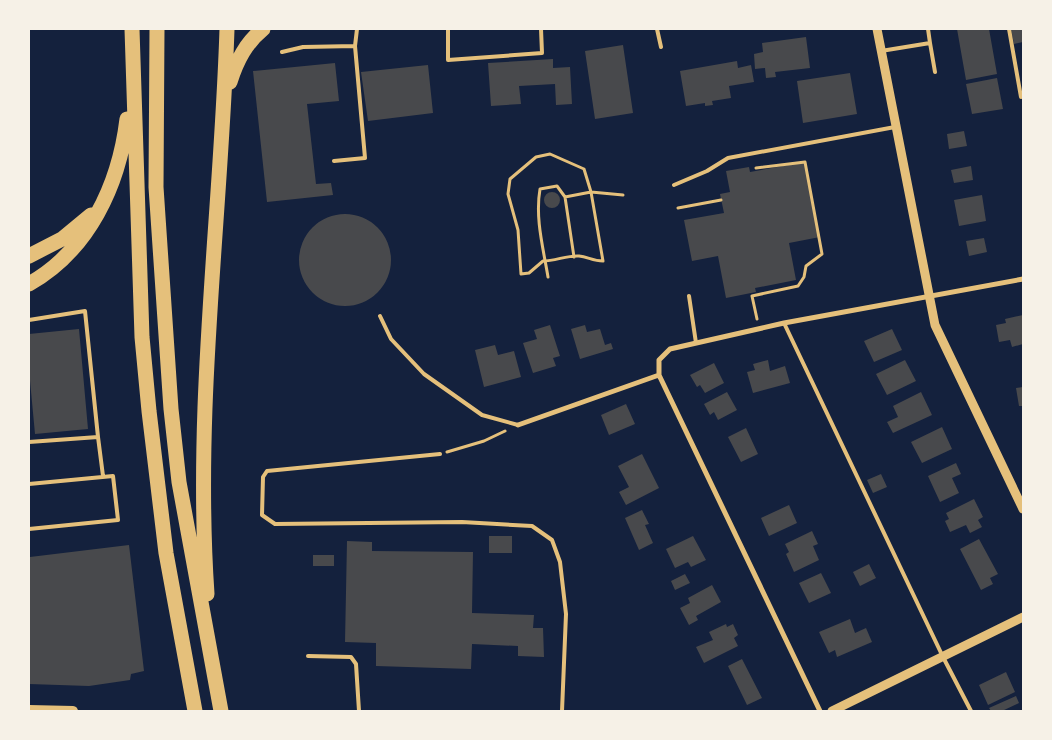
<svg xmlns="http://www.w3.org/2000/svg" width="1052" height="740" font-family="Arial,sans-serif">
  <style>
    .building { fill: #48494c }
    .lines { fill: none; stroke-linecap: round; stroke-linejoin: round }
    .path { stroke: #e5c07b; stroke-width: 3 }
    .service { stroke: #e5c07b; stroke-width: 4 }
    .minor { stroke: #e5c07b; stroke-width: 5 }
    .tertiary { stroke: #e5c07b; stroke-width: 9 }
    .secondary { stroke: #e5c07b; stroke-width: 10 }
    .motorway { stroke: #e5c07b; stroke-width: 15 }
  </style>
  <rect width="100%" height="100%" fill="#14213d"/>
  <path class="building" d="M 957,29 L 989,29 L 997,74 L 966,80 Z
    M 1011,29 L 1023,29 L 1023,42 L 1014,44 Z
    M 806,37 L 810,68 L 775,72 L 776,77 L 766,78 L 765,68 L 755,69 L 754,54 L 763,52 L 762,43 Z
    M 623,45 L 633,113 L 595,119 L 585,51 Z
    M 553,59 L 553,68 L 570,67 L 572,104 L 556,105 L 555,84 L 519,86 L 521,104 L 491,106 L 488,63 Z
    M 737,61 L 738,68 L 751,65 L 754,82 L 729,86 L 731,98 L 712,101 L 713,105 L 705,106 L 705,103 L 686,106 L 680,71 Z
    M 335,63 L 339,101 L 307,104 L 316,184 L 331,183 L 333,195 L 267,202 L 253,71 Z
    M 428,65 L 433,113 L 368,121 L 361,72 Z
    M 850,73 L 857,114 L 803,123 L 797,81 Z
    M 997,78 L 1003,109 L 972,114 L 966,84 Z
    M 964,131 L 967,146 L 949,149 L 947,134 Z
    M 805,162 L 820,237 L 789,243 L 796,280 L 755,288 L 756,292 L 726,298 L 718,256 L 692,261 L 684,220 L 724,213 L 720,194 L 730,192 L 726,171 L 749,167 L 750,172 Z
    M 971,166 L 973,180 L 954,183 L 951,170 Z
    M544 200a8 8 0 1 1 16 0a8 8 0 1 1-16 0Z
    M 982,195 L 986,221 L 959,226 L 954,200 Z
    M299 260a46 46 0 1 1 92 0a46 46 0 1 1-92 0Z
    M 984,238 L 987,252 L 969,256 L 966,241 Z
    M 1023,315 L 1023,344 L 1012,347 L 1010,340 L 999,342 L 996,325 L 1006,323 L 1005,319 Z
    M 550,325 L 560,356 L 553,358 L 556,366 L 533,373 L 523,343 L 537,339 L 534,330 Z
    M 585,325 L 587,332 L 600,329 L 605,345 L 611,343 L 613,349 L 580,359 L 571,329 Z
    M 79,329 L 88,429 L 35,434 L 29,370 L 29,334 Z
    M 892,329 L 902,350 L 874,362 L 864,341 Z
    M 495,345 L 498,355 L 514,351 L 521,377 L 484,387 L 475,350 Z
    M 768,360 L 770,371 L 785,366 L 790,383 L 753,393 L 747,372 L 755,370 L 753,364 Z
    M 905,360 L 916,381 L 887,395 L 876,374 Z
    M 714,363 L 724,383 L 705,393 L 700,385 L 697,387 L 690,375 Z
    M 1023,387 L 1023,406 L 1019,406 L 1016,388 Z
    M 727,392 L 737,410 L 718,420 L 714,412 L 710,415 L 704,404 Z
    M 921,392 L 932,415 L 893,433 L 887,422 L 898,417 L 893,406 Z
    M 626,404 L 635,424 L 609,435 L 601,415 Z
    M 942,427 L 952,449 L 922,463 L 911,442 Z
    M 746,428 L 758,454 L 741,462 L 728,437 Z
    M 642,454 L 659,488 L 626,505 L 619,492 L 629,487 L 618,466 Z
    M 956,463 L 961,474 L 952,478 L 959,493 L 940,502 L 928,476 Z
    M 881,474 L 887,487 L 873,493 L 867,480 Z
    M 974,499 L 983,517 L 978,520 L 982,527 L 970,533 L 966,525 L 950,532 L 945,521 L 949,519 L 946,513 Z
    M 789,505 L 797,523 L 769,536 L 761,518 Z
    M 642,510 L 649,524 L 645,525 L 653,543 L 639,550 L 625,518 Z
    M 812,531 L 818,544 L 813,546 L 819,560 L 794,572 L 786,554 L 789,552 L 785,544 Z
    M 489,536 L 512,536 L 512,553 L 489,553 Z
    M 693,536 L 706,560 L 691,567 L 688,562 L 675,568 L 666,549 Z
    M 979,539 L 998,574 L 990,578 L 993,584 L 981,590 L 960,549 Z
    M 347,541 L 372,542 L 372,551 L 473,552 L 472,613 L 534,615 L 533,628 L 543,628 L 544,657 L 518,656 L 518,646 L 472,644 L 471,669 L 376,666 L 376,643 L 345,642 Z
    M 129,545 L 144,671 L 131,674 L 130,680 L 89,686 L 29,684 L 30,557 Z
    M 313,555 L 334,555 L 334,566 L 313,566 Z
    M 869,564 L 876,578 L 860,586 L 853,572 Z
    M 821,573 L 831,593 L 809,603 L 799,583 Z
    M 685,574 L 690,583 L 675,590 L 671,581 Z
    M 712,585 L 721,602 L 696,616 L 698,620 L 689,625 L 680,608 L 690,603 L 688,598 Z
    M 850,619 L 855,633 L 866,628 L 872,642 L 837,657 L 835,650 L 829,653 L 819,632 Z
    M 726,624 L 727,627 L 733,624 L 738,635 L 734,638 L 738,646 L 704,663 L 696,647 L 713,640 L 709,632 Z
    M 742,659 L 762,698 L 747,705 L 728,666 Z
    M 1006,672 L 1015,692 L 988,705 L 979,685 Z
    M 1016,696 L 1019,703 L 1002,711 L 991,711 L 989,708 Z"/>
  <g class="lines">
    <path class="path" d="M 756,168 L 805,162 L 822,254 L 806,266 L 804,277 L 798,286 L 752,296 L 757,319
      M 565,197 L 574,257
      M 678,208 L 721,200
      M 548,277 C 543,247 535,218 540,189 L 557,186 L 565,197 L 591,192 L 603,261 C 593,261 588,257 579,256 C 568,255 555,261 543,261 L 529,273 L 521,274 L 518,230 L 508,194 L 510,179 L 536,157 L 550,154 L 584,169 L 591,192 L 623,195
      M 447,452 L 484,441 L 505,431"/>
    <path class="service" d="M 448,29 L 448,60 L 542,53 L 541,29
      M 657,29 L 661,47
      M 1009,29 L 1021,97 L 1023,96
      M 930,43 L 935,72
      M 881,51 L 930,43 L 928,29
      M 282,52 L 303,47 L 355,46 L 357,29
      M 334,161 L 365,158 L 355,46
      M 674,185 L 707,171 L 728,158 L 895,127
      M 689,296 L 696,343
      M 380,316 L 391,339 L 424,374 L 482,415 L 518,425
      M 29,320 L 85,311 L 98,437
      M 784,323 L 943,657 L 971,711
      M 29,442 L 98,437 L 103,476
      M 440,454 L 267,471 L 263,477 L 262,515 L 275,524 L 462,522 L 532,526 L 552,540 L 560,562 L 566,614 L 562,711
      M 29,484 L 113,476 L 118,520 L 29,529
      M 308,656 L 351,657 L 356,664 L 359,711"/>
    <path class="minor" d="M 659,375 L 820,711
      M 518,425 L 659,375 L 659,360 L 670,349 L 784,323 L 1023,279"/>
    <path class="tertiary" d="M 877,29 L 935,325 L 1023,509
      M 832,711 L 1023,617"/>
    <path class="secondary" d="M 29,710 L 73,711"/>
    <path class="motorway" d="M 132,29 L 142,337 L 149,411 L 166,553 L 195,711
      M 157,29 L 156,187 L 171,409 L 179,482 L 221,711
      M 230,82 C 237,60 246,43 263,29
      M 29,256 L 62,239 L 91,215
      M 29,284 C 89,250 119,185 127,119
      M 207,594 C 194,405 221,217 227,29"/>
  </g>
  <rect width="1052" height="740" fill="none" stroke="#f6f1e7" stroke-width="60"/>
</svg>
